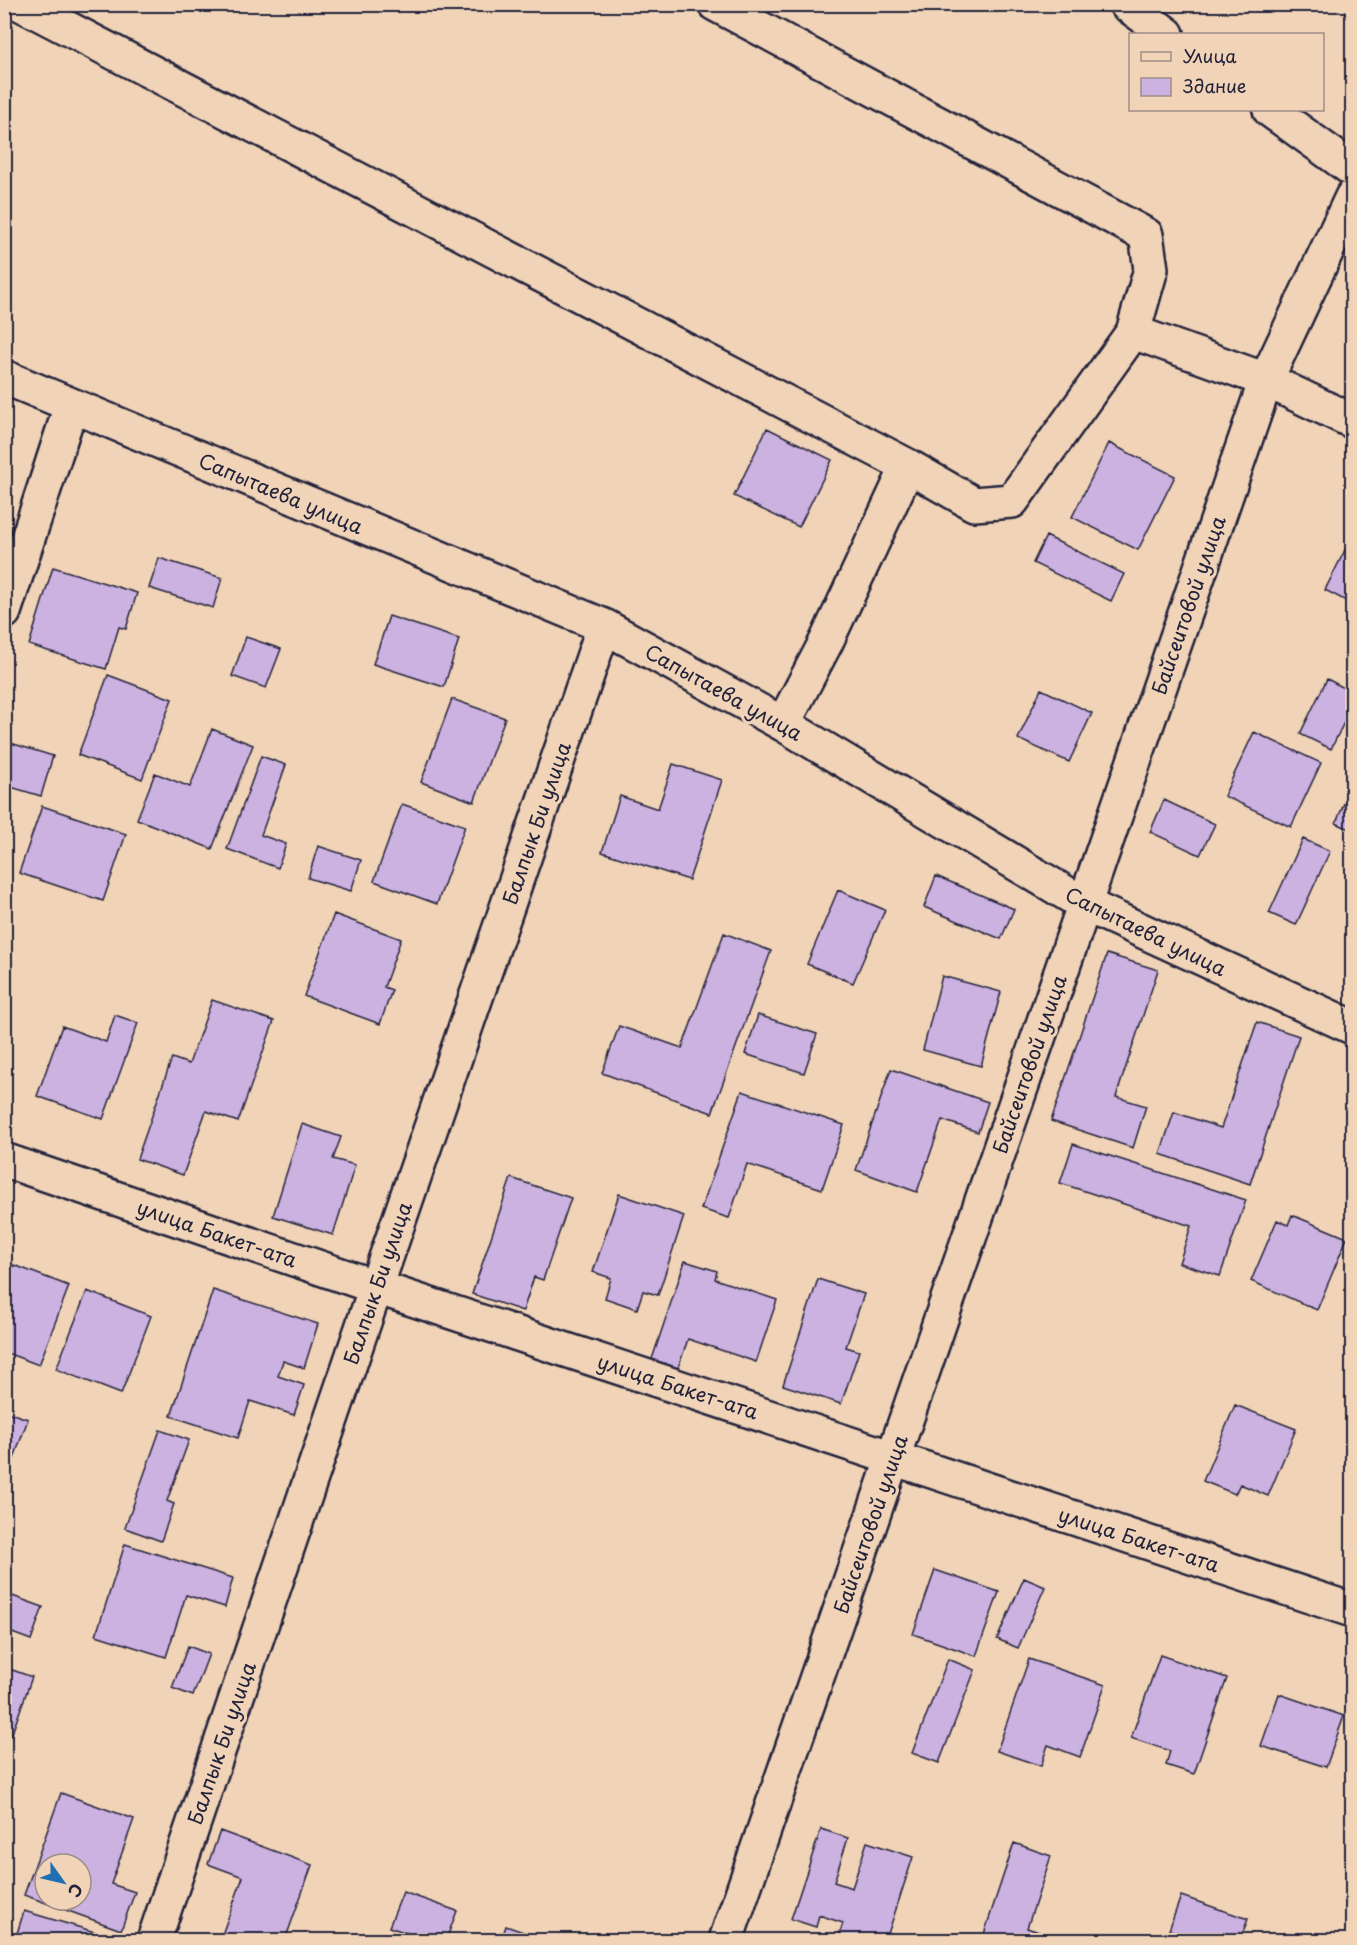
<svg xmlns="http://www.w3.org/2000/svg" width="1357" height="1945" font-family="'Playpen Sans',sans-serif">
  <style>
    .building { fill: #cbb2e0; stroke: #22223b; stroke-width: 1.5; fill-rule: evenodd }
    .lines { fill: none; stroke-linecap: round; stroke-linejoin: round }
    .minor-casing { stroke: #22223b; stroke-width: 38 }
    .minor { stroke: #f1d4b8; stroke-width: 33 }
    .labels { text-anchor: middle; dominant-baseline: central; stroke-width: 6; stroke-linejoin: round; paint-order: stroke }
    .street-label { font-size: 20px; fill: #22223b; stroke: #f1d4b8 }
  </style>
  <rect width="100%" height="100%" fill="#f1d4b8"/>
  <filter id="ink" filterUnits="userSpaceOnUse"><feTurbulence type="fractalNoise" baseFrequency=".0167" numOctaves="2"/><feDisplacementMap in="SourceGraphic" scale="12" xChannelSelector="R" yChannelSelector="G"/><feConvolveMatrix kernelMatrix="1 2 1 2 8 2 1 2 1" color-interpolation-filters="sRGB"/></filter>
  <g filter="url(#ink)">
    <path class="building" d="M 767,428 L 832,460 L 799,527 L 734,496 Z
      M 1109,443 L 1175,476 L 1138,550 L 1072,517 Z
      M 1046,536 L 1124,574 L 1111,601 L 1033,563 Z
      M 1352,536 L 1352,604 L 1325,590 Z
      M 159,558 L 222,578 L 213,608 L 149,588 Z
      M 53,567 L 137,593 L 126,629 L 119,627 L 106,669 L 29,645 Z
      M 389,616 L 459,639 L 444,687 L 373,664 Z
      M 246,637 L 281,649 L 266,688 L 232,676 Z
      M 108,675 L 172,699 L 142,779 L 78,755 Z
      M 1327,679 L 1352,692 L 1352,706 L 1331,749 L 1300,734 Z
      M 1041,689 L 1092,713 L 1069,762 L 1018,739 Z
      M 452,699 L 505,718 L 474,802 L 421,782 Z
      M 212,729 L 253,745 L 212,849 L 137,819 L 155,773 L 190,787 Z
      M 1254,732 L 1321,763 L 1291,827 L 1224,796 Z
      M 4,741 L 53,756 L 41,796 L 4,785 Z
      M 261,756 L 286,765 L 261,835 L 286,844 L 278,868 L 227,849 Z
      M 673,764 L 722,780 L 689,880 L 602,852 L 620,796 L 658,809 Z
      M 1352,783 L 1352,830 L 1336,823 Z
      M 1164,800 L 1215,824 L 1200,855 L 1150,832 Z
      M 402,804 L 465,826 L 437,904 L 374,881 Z
      M 42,806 L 126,834 L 103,901 L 19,873 Z
      M 1303,839 L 1330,851 L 1296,925 L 1269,913 Z
      M 318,846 L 361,860 L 351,891 L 308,878 Z
      M 936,876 L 1014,909 L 1001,939 L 924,907 Z
      M 838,890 L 885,910 L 853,983 L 807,964 Z
      M 334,914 L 401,939 L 384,987 L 392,990 L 380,1024 L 304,996 Z
      M 724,933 L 771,951 L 712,1113 L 602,1073 L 619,1026 L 682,1048 Z
      M 1107,954 L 1158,970 L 1116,1097 L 1146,1106 L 1133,1148 L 1051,1121 Z
      M 942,976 L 1001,992 L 981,1066 L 923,1050 Z
      M 212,1000 L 274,1021 L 238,1122 L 206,1111 L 183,1175 L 137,1159 L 172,1058 L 189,1064 Z
      M 115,1015 L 138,1023 L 103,1119 L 37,1096 L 62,1026 L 106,1042 Z
      M 758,1015 L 817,1034 L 804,1073 L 745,1054 Z
      M 1257,1022 L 1299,1036 L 1250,1184 L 1160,1154 L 1174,1112 L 1221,1128 Z
      M 891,1069 L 988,1102 L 978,1132 L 942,1120 L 917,1192 L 856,1170 Z
      M 742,1091 L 844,1125 L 822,1189 L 747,1164 L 729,1218 L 701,1209 Z
      M 302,1124 L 341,1137 L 333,1159 L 355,1165 L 333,1235 L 273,1216 Z
      M 1073,1144 L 1246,1200 L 1220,1276 L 1179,1263 L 1191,1226 L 1060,1183 Z
      M 511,1178 L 571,1198 L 543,1280 L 534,1277 L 523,1311 L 472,1294 Z
      M 619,1194 L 684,1216 L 658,1295 L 643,1291 L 637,1309 L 605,1298 L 611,1278 L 593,1272 Z
      M 1292,1215 L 1347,1238 L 1317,1310 L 1251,1281 L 1277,1220 L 1288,1225 Z
      M 685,1261 L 717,1271 L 715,1279 L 777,1300 L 756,1362 L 688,1339 L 677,1371 L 651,1362 Z
      M 14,1265 L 69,1286 L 39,1365 L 4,1352 L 4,1289 Z
      M 818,1279 L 864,1294 L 846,1347 L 859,1351 L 841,1404 L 783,1385 Z
      M 213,1290 L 318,1324 L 304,1368 L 283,1361 L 278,1376 L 304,1385 L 294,1415 L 250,1401 L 238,1438 L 171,1416 Z
      M 87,1291 L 151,1316 L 121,1394 L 56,1369 Z
      M 1235,1405 L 1296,1429 L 1268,1496 L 1240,1484 L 1235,1494 L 1203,1481 Z
      M 4,1411 L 28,1419 L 12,1464 L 4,1461 Z
      M 160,1430 L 189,1440 L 167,1501 L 174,1504 L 161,1541 L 125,1528 Z
      M 125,1544 L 233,1578 L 225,1607 L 186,1595 L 166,1657 L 96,1635 Z
      M 935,1570 L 999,1592 L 976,1656 L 913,1634 Z
      M 1024,1578 L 1045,1587 L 1018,1648 L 997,1639 Z
      M 4,1593 L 43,1607 L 31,1640 L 4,1630 Z
      M 188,1646 L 209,1654 L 193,1696 L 172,1688 Z
      M 1160,1655 L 1227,1678 L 1194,1774 L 1166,1765 L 1170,1751 L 1131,1738 Z
      M 948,1659 L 975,1670 L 939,1763 L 912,1753 Z
      M 1029,1659 L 1105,1685 L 1080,1757 L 1048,1745 L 1041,1766 L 997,1751 Z
      M 4,1667 L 32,1677 L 11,1736 L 4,1734 Z
      M 1279,1694 L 1344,1716 L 1326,1767 L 1261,1746 Z
      M 61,1793 L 134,1819 L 111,1884 L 135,1892 L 121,1930 L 24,1895 ZM 45,1864 L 81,1864 L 81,1900 L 45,1900 Z
      M 821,1829 L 848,1838 L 834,1882 L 852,1888 L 867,1842 L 913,1857 L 886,1940 L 856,1940 L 839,1935 L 843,1923 L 819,1915 L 816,1927 L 791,1919 Z
      M 220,1831 L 312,1865 L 285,1940 L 220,1940 L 243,1877 L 208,1864 Z
      M 1014,1843 L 1051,1856 L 1027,1928 L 1057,1938 L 1056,1940 L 982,1940 Z
      M 403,1892 L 457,1911 L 446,1940 L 414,1940 L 416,1936 L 389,1927 Z
      M 1181,1896 L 1248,1919 L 1240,1940 L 1201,1940 L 1169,1930 Z
      M 24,1911 L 95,1932 L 92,1940 L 15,1940 Z
      M 506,1926 L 546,1940 L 501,1940 Z"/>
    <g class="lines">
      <defs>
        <path id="minor" d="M 21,4 L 908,466 L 974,504 L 1012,501 L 1133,332
          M 715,4 L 1146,235 L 1151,269 L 1133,332 L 1266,380 L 1352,421
          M 1126,4 L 1167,34
          M 1270,110 L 1352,169
          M 4,377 L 604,626 L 783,724 L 1084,904 L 1352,1027
          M 4,612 L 71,406
          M 783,724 L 826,642 L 908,466
          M 4,1160 L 376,1287 L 1352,1610
          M 154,1940 L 376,1287 L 604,626
          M 726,1940 L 1266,380 L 1352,197"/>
      </defs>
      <use href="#minor" class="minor-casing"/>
      <use href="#minor" class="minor"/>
    </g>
  </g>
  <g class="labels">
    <g class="street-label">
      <text transform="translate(281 493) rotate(23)">Сапытаева улица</text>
      <text transform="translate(1188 605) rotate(-71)">Байсеитовой улица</text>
      <text transform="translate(724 692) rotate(29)">Сапытаева улица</text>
      <text transform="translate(536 823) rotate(-71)">Балпык Би улица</text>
      <text transform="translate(1146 931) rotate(26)">Сапытаева улица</text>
      <text transform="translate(1029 1064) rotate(-71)">Байсеитовой улица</text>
      <text transform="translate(217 1233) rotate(19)">улица Бакет-ата</text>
      <text transform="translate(377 1283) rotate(-71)">Балпык Би улица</text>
      <text transform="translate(678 1386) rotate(18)">улица Бакет-ата</text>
      <text transform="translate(870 1524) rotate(-71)">Байсеитовой улица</text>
      <text transform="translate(1139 1539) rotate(18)">улица Бакет-ата</text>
      <text transform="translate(221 1743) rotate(-71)">Балпык Би улица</text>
    </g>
  </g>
  <rect width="1357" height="1945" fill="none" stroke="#f1d4b8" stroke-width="24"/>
  <rect x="12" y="12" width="1333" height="1921" fill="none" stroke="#22223b" stroke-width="2" filter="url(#ink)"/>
  <rect x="1129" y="33" width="195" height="78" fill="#f1d4b8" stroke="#9e8d86" stroke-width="1.5"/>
  <rect x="1141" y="52" width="30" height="9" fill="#f1d4b8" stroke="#9e8d86" stroke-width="1.5"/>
  <text x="1183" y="63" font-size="18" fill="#22223b">Улица</text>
  <rect x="1141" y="78" width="30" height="18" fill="#cbb2e0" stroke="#9e8d86" stroke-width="1.5"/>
  <text x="1183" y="93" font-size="18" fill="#22223b">Здание</text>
  <g transform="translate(63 1882) rotate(124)"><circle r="28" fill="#f1d4b8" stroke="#9e8d86" stroke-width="1.5"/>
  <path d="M0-4.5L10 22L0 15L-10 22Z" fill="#1f6fb2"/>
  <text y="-9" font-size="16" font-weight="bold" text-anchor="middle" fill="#22223b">С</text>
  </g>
</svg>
